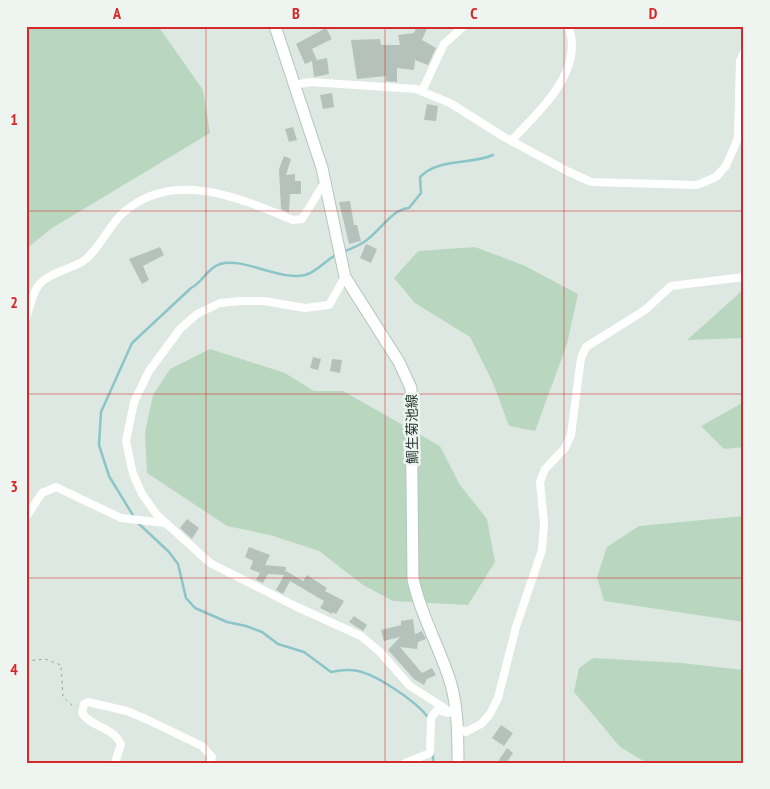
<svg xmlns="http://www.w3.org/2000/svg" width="770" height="789" font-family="'PT Sans Narrow','Noto Sans JP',sans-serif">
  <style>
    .green { fill: #b9d7be }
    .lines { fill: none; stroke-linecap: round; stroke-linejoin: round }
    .stream { stroke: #8bc5c8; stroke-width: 2.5 }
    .building { fill: #b4c2bb }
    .secondary-casing { stroke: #b2c6bd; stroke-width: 13 }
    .path { stroke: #82a898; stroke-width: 1; stroke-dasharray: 2.5 4; stroke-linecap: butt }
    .minor { stroke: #fff; stroke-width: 8 }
    .secondary { stroke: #fff; stroke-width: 11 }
    .grid { fill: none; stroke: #d62828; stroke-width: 1; stroke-opacity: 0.55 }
    .labels { text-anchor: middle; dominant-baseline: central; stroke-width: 5; stroke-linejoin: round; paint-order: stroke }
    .street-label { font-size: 14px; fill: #21362e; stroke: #eef5f1 }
    .neatline { fill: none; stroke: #d62828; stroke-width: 2 }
    .grid-label { font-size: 16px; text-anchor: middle; font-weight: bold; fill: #d62828 }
  </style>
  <rect width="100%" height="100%" fill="#dee8e2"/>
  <path class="green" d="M 26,26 L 155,26 L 161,30 L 203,90 L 210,133 L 52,228 L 26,249 Z
    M 475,247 L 523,265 L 578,294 L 567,344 L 535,431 L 509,426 L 493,383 L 470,337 L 415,303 L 394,278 L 418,251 Z
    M 744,289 L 744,338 L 687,340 Z
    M 210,349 L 285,373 L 314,391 L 343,391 L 440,446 L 460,485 L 487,519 L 495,562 L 468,605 L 393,601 L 363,585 L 319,551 L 270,535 L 227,526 L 147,473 L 145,432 L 153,395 L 170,369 Z
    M 744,402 L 744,447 L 724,449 L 701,426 Z
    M 744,516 L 744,622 L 604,601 L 597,577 L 607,547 L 639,526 Z
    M 593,658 L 681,663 L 744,670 L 744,763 L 647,763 L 620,747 L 574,692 L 579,668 Z"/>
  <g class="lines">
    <path class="stream" d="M 343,252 C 350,249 358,246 364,242 C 379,233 391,209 409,208 L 421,193 L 420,177 C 438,158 471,165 493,155
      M 134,517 L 109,476 L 99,445 L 101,412 L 132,343 L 191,288 C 203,282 207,268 220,264 C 244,257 279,281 305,275 C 318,272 326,259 338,254
      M 137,522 L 169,552 L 178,564 L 186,598 L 195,608 L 227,622 L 246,626 L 262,632 L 278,644 L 304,652 L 331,672 C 341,670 348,669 358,671 C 377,675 419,703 429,719
      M 433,752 L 433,763"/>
  </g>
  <path class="building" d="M 417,26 L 428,26 L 422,40 L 436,48 L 428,65 L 415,60 L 414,70 L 397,68 L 397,82 L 386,81 L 386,76 L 357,79 L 351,40 L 380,39 L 381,45 L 400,45 L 398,35 L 414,33 Z
    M 326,28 L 332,39 L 312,49 L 317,60 L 327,58 L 329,74 L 314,77 L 312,61 L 305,64 L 296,44 Z
    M 332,93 L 334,107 L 323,109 L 320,95 Z
    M 427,104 L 438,106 L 436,121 L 424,120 Z
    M 293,127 L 297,140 L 289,142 L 285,129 Z
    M 284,156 L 291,159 L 286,175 L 295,174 L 295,181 L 301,181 L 301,194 L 290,194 L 289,212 L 281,209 L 279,169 Z
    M 350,201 L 354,225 L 357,225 L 361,241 L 349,244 L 339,202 Z
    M 366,244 L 377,249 L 371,263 L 360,258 Z
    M 160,247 L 164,255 L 143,266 L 149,280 L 142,284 L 129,259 Z
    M 313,357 L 321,359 L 318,370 L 310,368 Z
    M 332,359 L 342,360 L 340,373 L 330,371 Z
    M 187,519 L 199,528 L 192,539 L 180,528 Z
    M 249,547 L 270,555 L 265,565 L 286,567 L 285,573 L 286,571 L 303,581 L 307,575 L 327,588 L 325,591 L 344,601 L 336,614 L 333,612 L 332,614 L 320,608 L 324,601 L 290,581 L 283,594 L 276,590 L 284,575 L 268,574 L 263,583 L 256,580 L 260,573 L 250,569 L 253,561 L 245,557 Z
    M 354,616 L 367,625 L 363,631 L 349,622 Z
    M 413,619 L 415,634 L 422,631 L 426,639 L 418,642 L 417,649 L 400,647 L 422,673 L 432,668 L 436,675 L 427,679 L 424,685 L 414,679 L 388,650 L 400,637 L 384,641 L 381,630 L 401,625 L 401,621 Z
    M 501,725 L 513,733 L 504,746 L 492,738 Z
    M 507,748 L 513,753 L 506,763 L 497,763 Z"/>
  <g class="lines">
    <defs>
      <path id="secondary" d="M 275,26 L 322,168 L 345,277 L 399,362 L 411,388 L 413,579 C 420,612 436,641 447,672 C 458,700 458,734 458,763"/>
    </defs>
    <use href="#secondary" class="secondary-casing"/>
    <path class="path" d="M 26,661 L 45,659 L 61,665 L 63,697 L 75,708"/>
    <path class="minor" d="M 294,85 L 310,82 L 416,89 L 450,103 L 504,137 L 567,171 L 591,182 L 697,185 L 716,177 L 726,166 L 738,138 L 740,61 L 744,52
      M 422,91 L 444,44 L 464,26
      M 512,140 C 539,111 586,70 568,26
      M 345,277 L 329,305 L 305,308 L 264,301 L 240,301 L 220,303 L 197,314 L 180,329 L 149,371 L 134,402 L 126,441 L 133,474 L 142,494 L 157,515 L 210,563 L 295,606 L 361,636 L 380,652 L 410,686 L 455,715
      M 26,318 C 36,287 34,281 66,269 C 73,266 81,264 86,259 C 101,246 109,225 124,212 C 175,168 241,199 293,220 L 302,219 L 325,182
      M 26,517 L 42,493 L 56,487 L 121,518 L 166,523
      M 457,728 L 466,732 L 481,724 L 490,714 L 498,698 L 516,627 L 542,550 L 544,524 L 540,482 L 545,469 L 565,448 L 571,435 L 581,358 L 586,347 L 645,310 L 671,286 L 744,277
      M 115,763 L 121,744 C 112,726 92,728 82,713 L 84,704 L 88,702 L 127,711 L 148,720 L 202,746 L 212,757 L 210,763
      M 405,763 L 430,753 L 431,718 L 437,710 L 448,713"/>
    <use href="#secondary" class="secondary"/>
  </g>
  <path class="grid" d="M 206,26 L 206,763M 385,26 L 385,763M 564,26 L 564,763M 26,211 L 744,211M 26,394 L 744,394M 26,578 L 744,578"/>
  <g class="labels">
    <g class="street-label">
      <text transform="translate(412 429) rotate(-91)">鯛生菊池線</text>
    </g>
  </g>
  <rect width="770" height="789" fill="none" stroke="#eef5f1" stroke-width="55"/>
  <rect x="28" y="28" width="714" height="734" class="neatline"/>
  <g class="grid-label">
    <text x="117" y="19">A</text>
    <text x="296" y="19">B</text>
    <text x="474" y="19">C</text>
    <text x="653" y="19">D</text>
    <text x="14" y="125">1</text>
    <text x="14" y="308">2</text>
    <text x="14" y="492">3</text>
    <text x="14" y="675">4</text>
  </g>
</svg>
